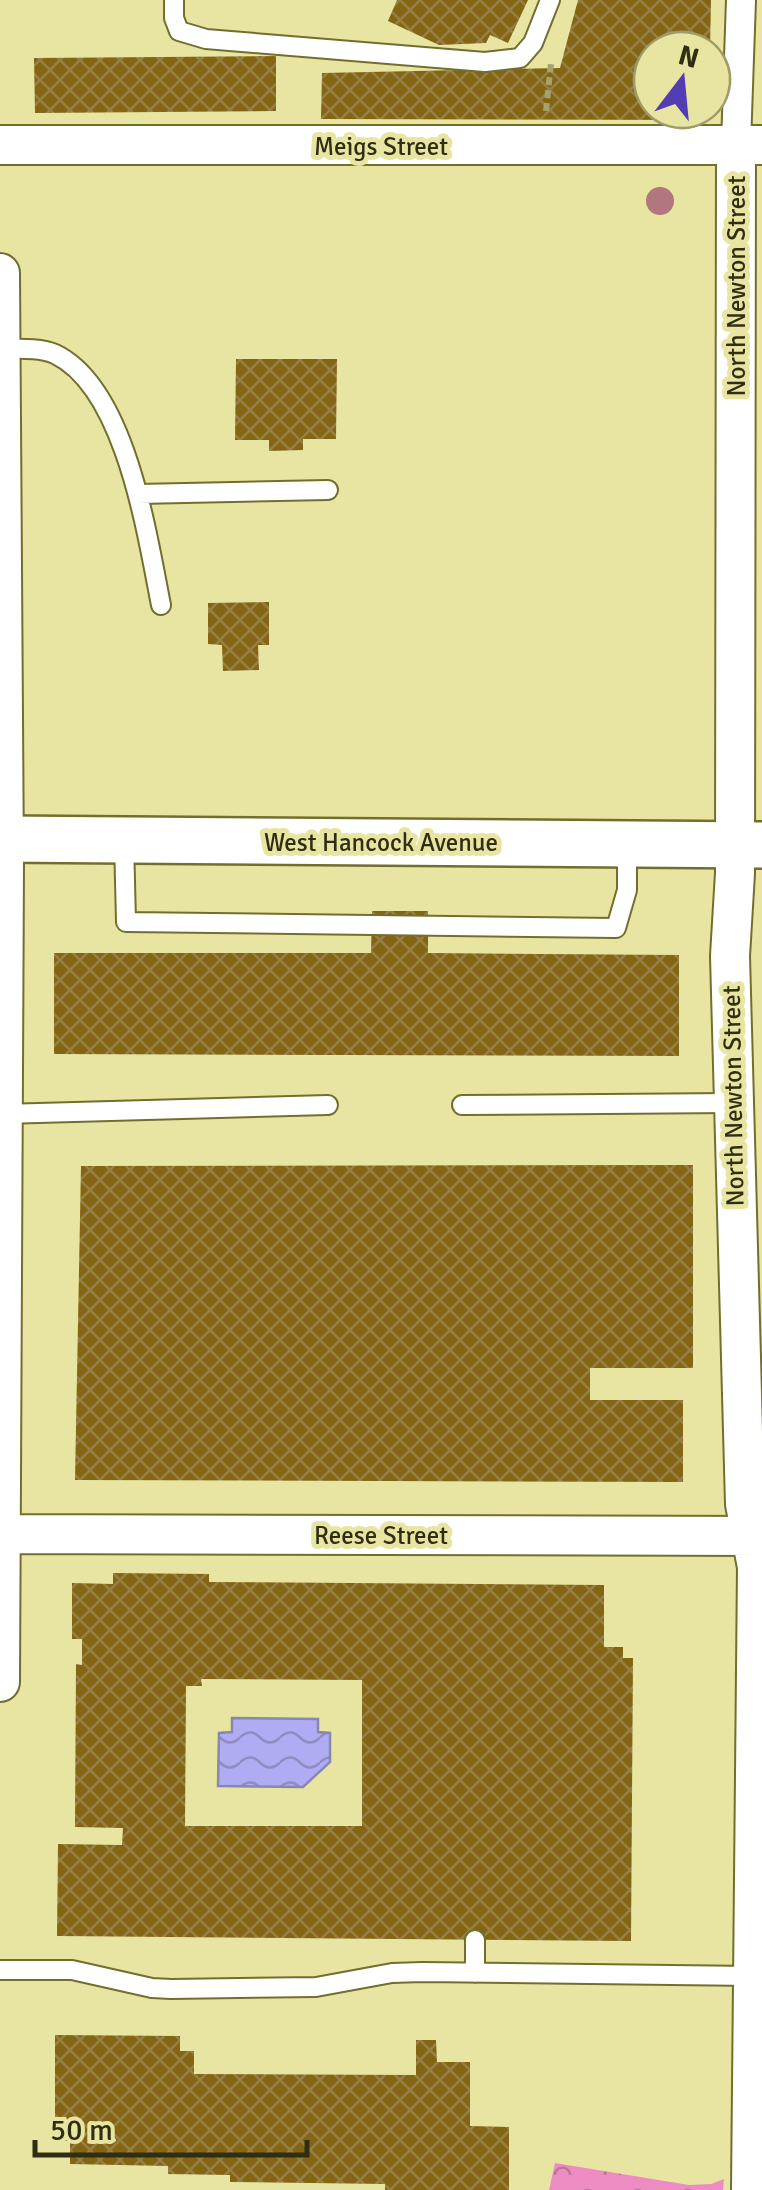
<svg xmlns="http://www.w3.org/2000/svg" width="762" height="2190" font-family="Signika,sans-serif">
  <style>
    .forest { fill: url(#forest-crowns) }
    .water { fill: url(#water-waves); stroke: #8986b0; stroke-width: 2.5 }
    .building { fill: url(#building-cross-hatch); fill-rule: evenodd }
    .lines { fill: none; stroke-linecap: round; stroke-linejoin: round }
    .service-casing { stroke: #726e2e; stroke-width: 22 }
    .pedestrian-casing { stroke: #726e2e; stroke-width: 32 }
    .minor-casing { stroke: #726e2e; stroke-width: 42 }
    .tertiary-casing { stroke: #726e2e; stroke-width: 50 }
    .path { stroke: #a4a26d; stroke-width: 6; stroke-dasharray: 8 5; stroke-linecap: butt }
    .service { stroke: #fff; stroke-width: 18 }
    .pedestrian { stroke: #fff; stroke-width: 28 }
    .minor { stroke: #fff; stroke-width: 38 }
    .tertiary { stroke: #fff; stroke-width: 45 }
    .tree { fill: #b2767e }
    .labels { text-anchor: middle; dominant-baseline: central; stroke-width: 10; stroke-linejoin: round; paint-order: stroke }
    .street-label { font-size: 25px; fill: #2f2d12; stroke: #e8e5a2 }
  </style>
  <defs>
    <pattern id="forest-crowns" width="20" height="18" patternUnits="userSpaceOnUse" patternTransform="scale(2.5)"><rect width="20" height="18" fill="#ec8cc2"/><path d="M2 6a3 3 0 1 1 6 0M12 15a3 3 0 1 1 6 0" fill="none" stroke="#c0739c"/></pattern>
    <pattern id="water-waves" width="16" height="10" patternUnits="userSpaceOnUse" patternTransform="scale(2.5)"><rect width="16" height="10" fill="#b0acf3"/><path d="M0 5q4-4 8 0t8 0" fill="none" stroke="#908cc3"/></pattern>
    <pattern id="building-cross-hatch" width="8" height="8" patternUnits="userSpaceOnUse" patternTransform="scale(2.5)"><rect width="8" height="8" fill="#836514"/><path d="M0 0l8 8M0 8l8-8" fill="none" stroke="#968045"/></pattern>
  </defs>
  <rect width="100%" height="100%" fill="#e8e5a2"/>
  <path class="forest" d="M 555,2163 L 689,2185 L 711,2184 L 724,2179 L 723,2190 L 549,2190 Z"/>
  <path class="water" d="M 232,1718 L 318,1719 L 318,1732 L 330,1733 L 330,1762 L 303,1787 L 218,1786 L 219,1733 L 232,1732 Z"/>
  <path class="building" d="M 397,0 L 528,0 L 508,43 L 490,35 L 486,43 L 439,45 L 388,21 Z
    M 578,0 L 711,0 L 710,50 L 652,50 L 652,110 L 710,110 L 710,120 L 321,119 L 322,73 L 560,68 Z
    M 276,56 L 276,111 L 35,113 L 34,58 Z
    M 236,359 L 337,359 L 336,439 L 303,439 L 303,450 L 269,451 L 269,440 L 235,440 Z
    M 269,602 L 269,645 L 258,645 L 259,670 L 223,671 L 222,645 L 208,644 L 208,603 Z
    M 372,911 L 428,911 L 428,953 L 679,955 L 679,1056 L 54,1054 L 54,953 L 371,953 Z
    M 693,1165 L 693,1368 L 590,1368 L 590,1400 L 683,1400 L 683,1482 L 75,1480 L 81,1166 Z
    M 113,1573 L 209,1574 L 209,1582 L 604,1585 L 604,1647 L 623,1647 L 623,1658 L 633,1658 L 631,1941 L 57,1936 L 58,1844 L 122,1845 L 123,1828 L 75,1827 L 76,1664 L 82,1665 L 82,1639 L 72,1639 L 72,1583 L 113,1584 ZM 201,1679 L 362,1680 L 362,1826 L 185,1826 L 186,1686 L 202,1686 Z
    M 55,2035 L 180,2036 L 180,2051 L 194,2051 L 194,2074 L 416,2075 L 416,2040 L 436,2040 L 437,2062 L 470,2062 L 470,2126 L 509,2127 L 509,2190 L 385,2190 L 385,2184 L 230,2182 L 230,2175 L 168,2174 L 168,2166 L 70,2164 L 70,2141 L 55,2141 Z"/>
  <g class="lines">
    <defs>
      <path id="service" d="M 174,0 L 174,18 L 179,31 L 206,39 L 485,62 L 520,58 L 533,43 L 550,0
        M 1,349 C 17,349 40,347 55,354 C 126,388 147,535 161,605
        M 138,494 L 328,490
        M 124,840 L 126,922 L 616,928 L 627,890 L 627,844
        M 462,1105 L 732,1103
        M 2,1114 L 328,1105
        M 475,1940 L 475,1973
        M 0,1970 L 72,1970 L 152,1988 L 171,1989 L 316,1987 L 392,1973 L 422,1972 L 753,1976"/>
      <path id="pedestrian" d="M 736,144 L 741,0"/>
      <path id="minor" d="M 736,144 L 735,873 L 730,956 L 745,1504 L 757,1567 L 751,2190
        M 0,145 L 760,145
        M 0,273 L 4,865 L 0,1682
        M 0,1534 L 762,1536"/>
      <path id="tertiary" d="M 0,839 L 762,845"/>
    </defs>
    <use href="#service" class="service-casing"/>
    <use href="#pedestrian" class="pedestrian-casing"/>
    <use href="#minor" class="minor-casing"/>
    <use href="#tertiary" class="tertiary-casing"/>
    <path class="path" d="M 546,111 L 551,63"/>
    <use href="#service" class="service"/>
    <use href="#pedestrian" class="pedestrian"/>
    <use href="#minor" class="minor"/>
    <use href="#tertiary" class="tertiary"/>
  </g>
  <circle class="tree" cx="660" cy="201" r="14"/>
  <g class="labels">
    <g class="street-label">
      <text x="381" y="146">Meigs Street</text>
      <text transform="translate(736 286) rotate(-90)">North Newton Street</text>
      <text x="381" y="842">West Hancock Avenue</text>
      <text transform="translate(733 1096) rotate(-91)">North Newton Street</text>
      <text x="381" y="1535">Reese Street</text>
    </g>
  </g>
  <g transform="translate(682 80) rotate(16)"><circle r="48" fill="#e8e5a2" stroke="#9e9b68" stroke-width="2.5"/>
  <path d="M0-8L18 38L0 25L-18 38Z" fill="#543cb4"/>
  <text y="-15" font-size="28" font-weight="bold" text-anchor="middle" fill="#2f2d12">N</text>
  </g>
  <path d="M35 2140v15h272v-15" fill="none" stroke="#2f2d12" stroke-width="5"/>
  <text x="50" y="2140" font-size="30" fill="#2f2d12" stroke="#e8e5a2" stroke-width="8" paint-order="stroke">50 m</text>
</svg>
